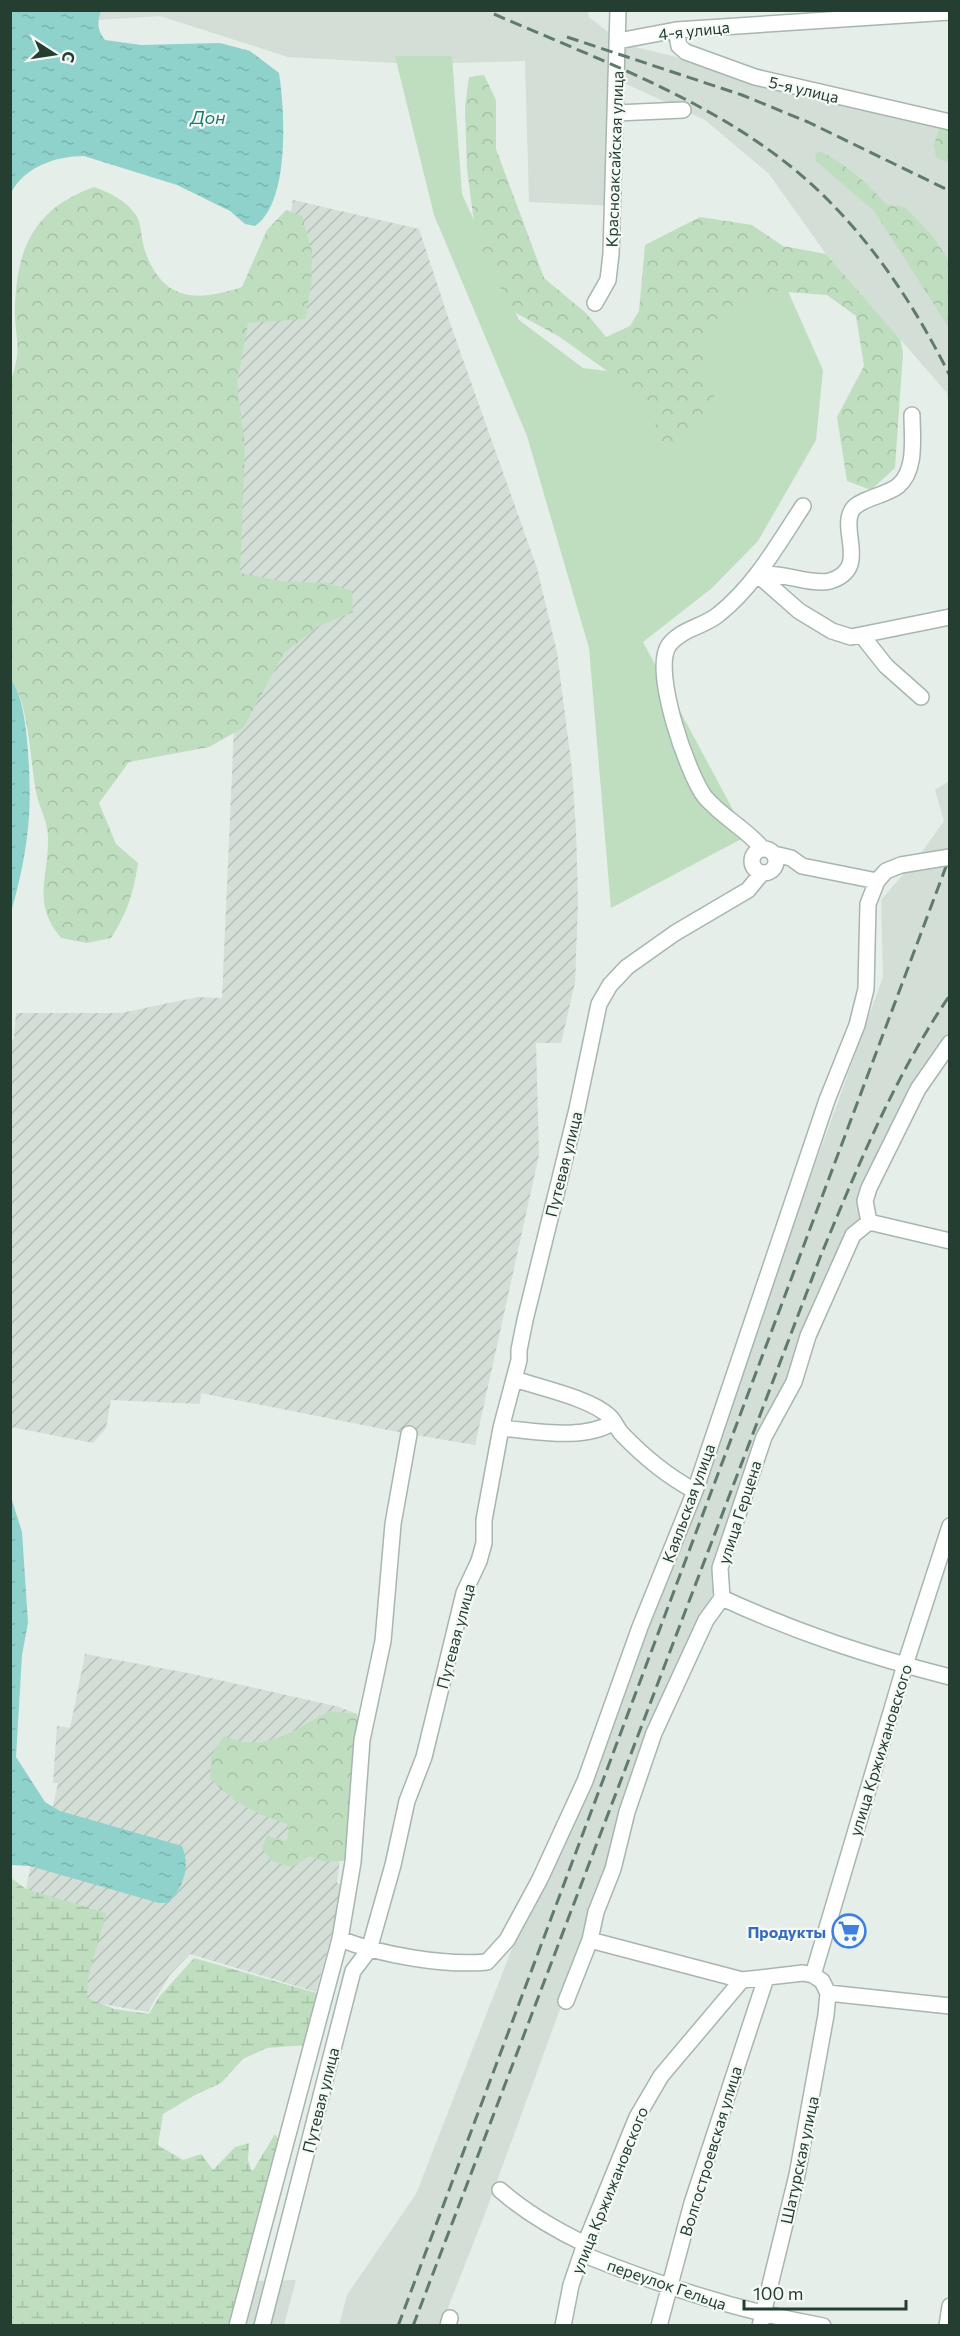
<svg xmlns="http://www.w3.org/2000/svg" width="960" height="2336" font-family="Commissioner,sans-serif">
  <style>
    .built { fill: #d3ded6 }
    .industrial { fill: url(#industrial-furrows) }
    .grass { fill: #bfdec0 }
    .forest { fill: url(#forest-crowns) }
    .wetland { fill: url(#wetland-marsh) }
    .water { fill: url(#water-ripples) }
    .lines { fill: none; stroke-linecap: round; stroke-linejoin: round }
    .minor-casing { stroke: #a7b6ae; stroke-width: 18 }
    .minor { stroke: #fff; stroke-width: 15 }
    .rail { stroke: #5f7b6d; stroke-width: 3; stroke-dasharray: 12 6; stroke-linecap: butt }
    .minor-bridge-casing { stroke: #a7b6ae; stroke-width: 18; stroke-linecap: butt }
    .minor-bridge { stroke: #fff; stroke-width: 15 }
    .labels { text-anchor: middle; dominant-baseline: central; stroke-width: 4.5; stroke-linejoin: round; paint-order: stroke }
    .street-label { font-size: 16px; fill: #243f32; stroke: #f6faf7 }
    .shop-label { font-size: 16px; font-weight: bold; fill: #366cbe; stroke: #f6faf7; text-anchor: end }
    .water-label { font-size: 18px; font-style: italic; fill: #1f7a74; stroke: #f6faf7 }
  </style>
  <defs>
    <pattern id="industrial-furrows" width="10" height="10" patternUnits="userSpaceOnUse" patternTransform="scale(1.5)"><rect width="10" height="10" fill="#d3ded6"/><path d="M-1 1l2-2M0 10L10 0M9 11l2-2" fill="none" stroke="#b5c0b8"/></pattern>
    <pattern id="forest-crowns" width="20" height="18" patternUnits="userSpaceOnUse" patternTransform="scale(1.5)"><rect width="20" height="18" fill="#bfdec0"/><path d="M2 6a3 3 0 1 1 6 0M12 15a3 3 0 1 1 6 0" fill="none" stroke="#a4c0a5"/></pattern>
    <pattern id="wetland-marsh" width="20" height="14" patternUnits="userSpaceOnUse" patternTransform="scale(1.5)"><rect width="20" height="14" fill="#bfdec0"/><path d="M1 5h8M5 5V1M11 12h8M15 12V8" fill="none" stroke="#a4c0a5"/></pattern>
    <pattern id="water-ripples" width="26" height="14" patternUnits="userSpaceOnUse" patternTransform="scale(1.5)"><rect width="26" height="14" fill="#8fd1cb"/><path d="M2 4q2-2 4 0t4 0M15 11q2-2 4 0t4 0" fill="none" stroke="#7bb4af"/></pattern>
  </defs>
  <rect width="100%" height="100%" fill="#e5eee8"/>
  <path class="built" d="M 101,10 L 588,11 L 589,17 L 623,44 L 949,124 L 949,412 L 947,393 L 826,254 L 769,174 L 705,120 L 613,78 L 618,206 L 529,202 L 525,61 L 412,64 L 288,57 L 160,16 L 98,20 Z
    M 949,781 L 949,1036 L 868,1198 L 772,1432 L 483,2219 L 441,2325 L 339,2326 L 347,2295 L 416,2194 L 707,1450 L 802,1201 L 883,977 L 881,900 L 916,860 L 944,821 L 935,790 Z
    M 296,2280 L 284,2325 L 238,2326 L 251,2281 Z"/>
  <path class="industrial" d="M 293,200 L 419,229 L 450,323 L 537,568 L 557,652 L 572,770 L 576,831 L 578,902 L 575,983 L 561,1043 L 536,1043 L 539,1155 L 475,1445 L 403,1433 L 201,1393 L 200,1404 L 111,1400 L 106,1428 L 93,1443 L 11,1427 L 10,1045 L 14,1038 L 16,1013 L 121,1013 L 198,997 L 222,998 L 240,593 L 228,589 L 240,303 L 275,306 Z
    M 85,1654 L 188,1673 L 339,1707 L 357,1714 L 337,1883 L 345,1886 L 316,1992 L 190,1954 L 169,1976 L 148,2012 L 11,1988 L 10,1893 L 26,1889 L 43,1807 L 53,1807 L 58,1783 L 53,1783 L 57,1726 L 70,1728 Z"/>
  <path class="grass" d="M 395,56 L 452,56 L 462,194 L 519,320 L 583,368 L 622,373 L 775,262 L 823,370 L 816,440 L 758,541 L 712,588 L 643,642 L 747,836 L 611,908 L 589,648 L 527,436 L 434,215 Z"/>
  <path class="forest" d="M 484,75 L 496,100 L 496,149 L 544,278 L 587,314 L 606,337 L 630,326 L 639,311 L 645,245 L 700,217 L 752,225 L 783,246 L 826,254 L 900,339 L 903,352 L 895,468 L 871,490 L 847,481 L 837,417 L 864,366 L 856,316 L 827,295 L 774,291 L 707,324 L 704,373 L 721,412 L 690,439 L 663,455 L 650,402 L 560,337 L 516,313 L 491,273 L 475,230 L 467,169 L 465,107 L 469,77 Z
    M 941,124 L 949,127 L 949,163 L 936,157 L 934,144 Z
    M 820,151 C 846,165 867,182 886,204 L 905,207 L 934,238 L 949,261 L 949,328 L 874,211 L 816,161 L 815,154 Z
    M 94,187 C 110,193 126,200 136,215 C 142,224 141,240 145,251 C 163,302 197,302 242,287 L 267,230 L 286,210 L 302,216 L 312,252 L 311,286 L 305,319 L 248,323 L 237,382 L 245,447 L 240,573 L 280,581 L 328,583 L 352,591 L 353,612 L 319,626 L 284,653 L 243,728 L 209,747 L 129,762 L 99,803 L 116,844 L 138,863 C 134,891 127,914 111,938 L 87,943 L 61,938 C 31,902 49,878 48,837 C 48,822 39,807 36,792 C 31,766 28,698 11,680 L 10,383 C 13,374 16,365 17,356 C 19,341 14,324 15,309 C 16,248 35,208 94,187 Z
    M 329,1711 L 357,1714 L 360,1728 L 346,1861 L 322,1861 L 310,1856 L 292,1867 L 271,1861 L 262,1848 L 267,1836 L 287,1841 L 289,1830 L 287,1824 C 258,1815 231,1802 210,1778 L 211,1756 L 224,1736 C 266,1754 292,1731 329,1711 Z"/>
  <path class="wetland" d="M 10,1877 L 26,1889 L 106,1913 L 88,1978 L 87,1998 L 114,2009 L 149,2014 L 159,1997 L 194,1958 L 320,1994 L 307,2045 L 267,2048 L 243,2059 L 221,2083 L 195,2095 L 163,2114 L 158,2145 L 183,2160 L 201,2154 L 213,2170 L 235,2147 L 249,2143 L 248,2160 L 252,2172 L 275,2134 L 279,2141 L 230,2325 L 11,2325 Z"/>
  <path class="water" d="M 11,10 L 101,11 C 97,22 97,30 105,40 L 141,45 L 220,43 L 250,51 L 279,73 C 285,111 290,202 255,226 L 245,224 L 230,211 L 177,185 L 84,156 C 56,156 24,167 11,193 Z
    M 11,680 C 29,699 31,788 29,816 C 27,848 20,881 11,912 Z
    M 11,1497 L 22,1532 L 28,1623 L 22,1655 L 16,1757 L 45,1802 L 60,1811 L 182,1846 C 191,1867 183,1888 168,1903 L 159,1903 L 30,1866 L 11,1865 Z"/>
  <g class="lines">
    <defs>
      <path id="minor" d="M 676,30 L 679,46 L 686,52 L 755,77 L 950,122
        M 618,41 L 676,30 L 950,12
        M 616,113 L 683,110
        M 595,303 L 608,280 L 611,254 L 618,10
        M 758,575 C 782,571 811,586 830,581 C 869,569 841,533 851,512 C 854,505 862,502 869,499 C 879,495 890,492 898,486 C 917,470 912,437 912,415
        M 758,575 L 799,611 L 832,631 L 851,637 L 950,617
        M 863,637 L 886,666 L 921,697
        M 762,848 C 745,828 722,817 705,797 C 688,775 651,670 669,645 C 682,628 704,627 719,614 C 755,585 778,544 803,506
        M752 861a12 12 0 1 1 24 0a12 12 0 1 1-24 0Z
        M 774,854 L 791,858 L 802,866 L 877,881 L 886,871 L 901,865
        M 869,1222 L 950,1241
        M 515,1379 C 540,1388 590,1398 609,1416 C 615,1421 617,1429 622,1434 C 644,1457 667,1476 695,1491
        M 501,1428 C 536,1431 583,1441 614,1422
        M 722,1598 C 798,1633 868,1656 950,1677
        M 340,1939 C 381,1955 444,1966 487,1962 L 507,1940 L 540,1879 L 585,1781 L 640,1627 L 695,1491 L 827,1100 L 857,1025 L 866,989 L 868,904 L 877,881
        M 590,1940 L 742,1980 L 803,1973 L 813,1975 L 822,1981 L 828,1993 L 950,2006
        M 813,1975 L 905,1665 L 950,1526
        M 566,2001 L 590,1940 L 596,1912 L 613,1869 L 627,1812 L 654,1733 L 706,1620 L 722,1598 L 720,1568 L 764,1437 L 794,1382 L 808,1336 L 853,1235 L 869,1222 L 865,1201 L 869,1188 L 918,1089 L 950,1043
        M 500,2190 C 526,2213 554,2229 585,2244
        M 582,2254 C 661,2286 739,2311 823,2326
        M 237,2326 L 340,1939 L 353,1862 L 362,1740 L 383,1641 L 393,1524 L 409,1434
        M 262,2326 L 353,1971 L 369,1950 L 393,1865 L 407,1801 L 424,1757 L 464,1593 L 479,1561 L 484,1543 L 484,1520 L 501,1428 L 519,1360 L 519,1350 L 525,1320 L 577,1109 L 599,1004 L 610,985 L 627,967 L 675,933 L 748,890 L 762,873
        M 448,2326 L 450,2318
        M 563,2326 L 571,2285 L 585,2244 L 637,2117 L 661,2076 L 742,1980
        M 659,2326 L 692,2203 L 766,1978
        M 760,2326 L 797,2175 L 826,2015 L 828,1993
        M 947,2326 L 950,2306"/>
    </defs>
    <use href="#minor" class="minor-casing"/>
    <use href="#minor" class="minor"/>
    <path class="rail" d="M 494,14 C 608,64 736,108 826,198 C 878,250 917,310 950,376
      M 567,37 L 742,95 L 808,122 L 950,191
      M 398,2326 L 950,856
      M 413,2326 L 821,1255 C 858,1166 895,1075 950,995"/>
    <defs>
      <path id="minor-bridge" d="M 901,865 L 950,857"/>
    </defs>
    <use href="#minor-bridge" class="minor-bridge-casing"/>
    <use href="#minor-bridge" class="minor-bridge"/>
  </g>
  <defs>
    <symbol id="supermarket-ring" viewBox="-11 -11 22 22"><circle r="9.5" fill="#f6faf7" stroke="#3f7fe0" stroke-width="1.5"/><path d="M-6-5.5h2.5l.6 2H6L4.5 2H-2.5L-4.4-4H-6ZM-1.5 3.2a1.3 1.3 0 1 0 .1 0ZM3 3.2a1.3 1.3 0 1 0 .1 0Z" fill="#3f7fe0"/></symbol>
  </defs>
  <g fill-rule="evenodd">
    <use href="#supermarket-ring" x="830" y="1912" width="38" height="38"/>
  </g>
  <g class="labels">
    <g class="street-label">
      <text transform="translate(694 30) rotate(-6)">4-я улица</text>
      <text transform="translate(804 89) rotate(13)">5-я улица</text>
      <text transform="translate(614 159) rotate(-88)">Красноаксайская улица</text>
      <text transform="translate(563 1164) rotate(-76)">Путевая улица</text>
      <text transform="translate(688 1503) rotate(-70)">Каяльская улица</text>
      <text transform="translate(739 1512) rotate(-72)">улица Герцена</text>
      <text transform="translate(455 1636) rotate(-75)">Путевая улица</text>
      <text transform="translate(880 1750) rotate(-73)">улица Кржижановского</text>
      <text transform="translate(320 2100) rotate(-76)">Путевая улица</text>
      <text transform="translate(710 2151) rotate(-73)">Волгостроевская улица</text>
      <text transform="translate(799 2160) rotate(-78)">Шатурская улица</text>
      <text transform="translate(609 2190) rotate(-68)">улица Кржижановского</text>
      <text transform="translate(667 2284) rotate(19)">переулок Гельца</text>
    </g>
    <g class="shop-label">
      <text x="826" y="1931">Продукты</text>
    </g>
    <g class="water-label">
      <text x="208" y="117">Дон</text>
    </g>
  </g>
  <rect width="960" height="2336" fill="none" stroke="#243f32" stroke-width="24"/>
  <g transform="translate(54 54) rotate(102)" stroke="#f6faf7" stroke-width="4.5" paint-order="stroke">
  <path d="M0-4.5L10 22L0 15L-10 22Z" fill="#243f32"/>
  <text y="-9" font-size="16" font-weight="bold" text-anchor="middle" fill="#243f32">С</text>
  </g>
  <path d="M744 2300v9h162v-9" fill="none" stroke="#243f32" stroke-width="3"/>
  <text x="753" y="2300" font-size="18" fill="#243f32" stroke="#f6faf7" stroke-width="4.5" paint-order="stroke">100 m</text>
</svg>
